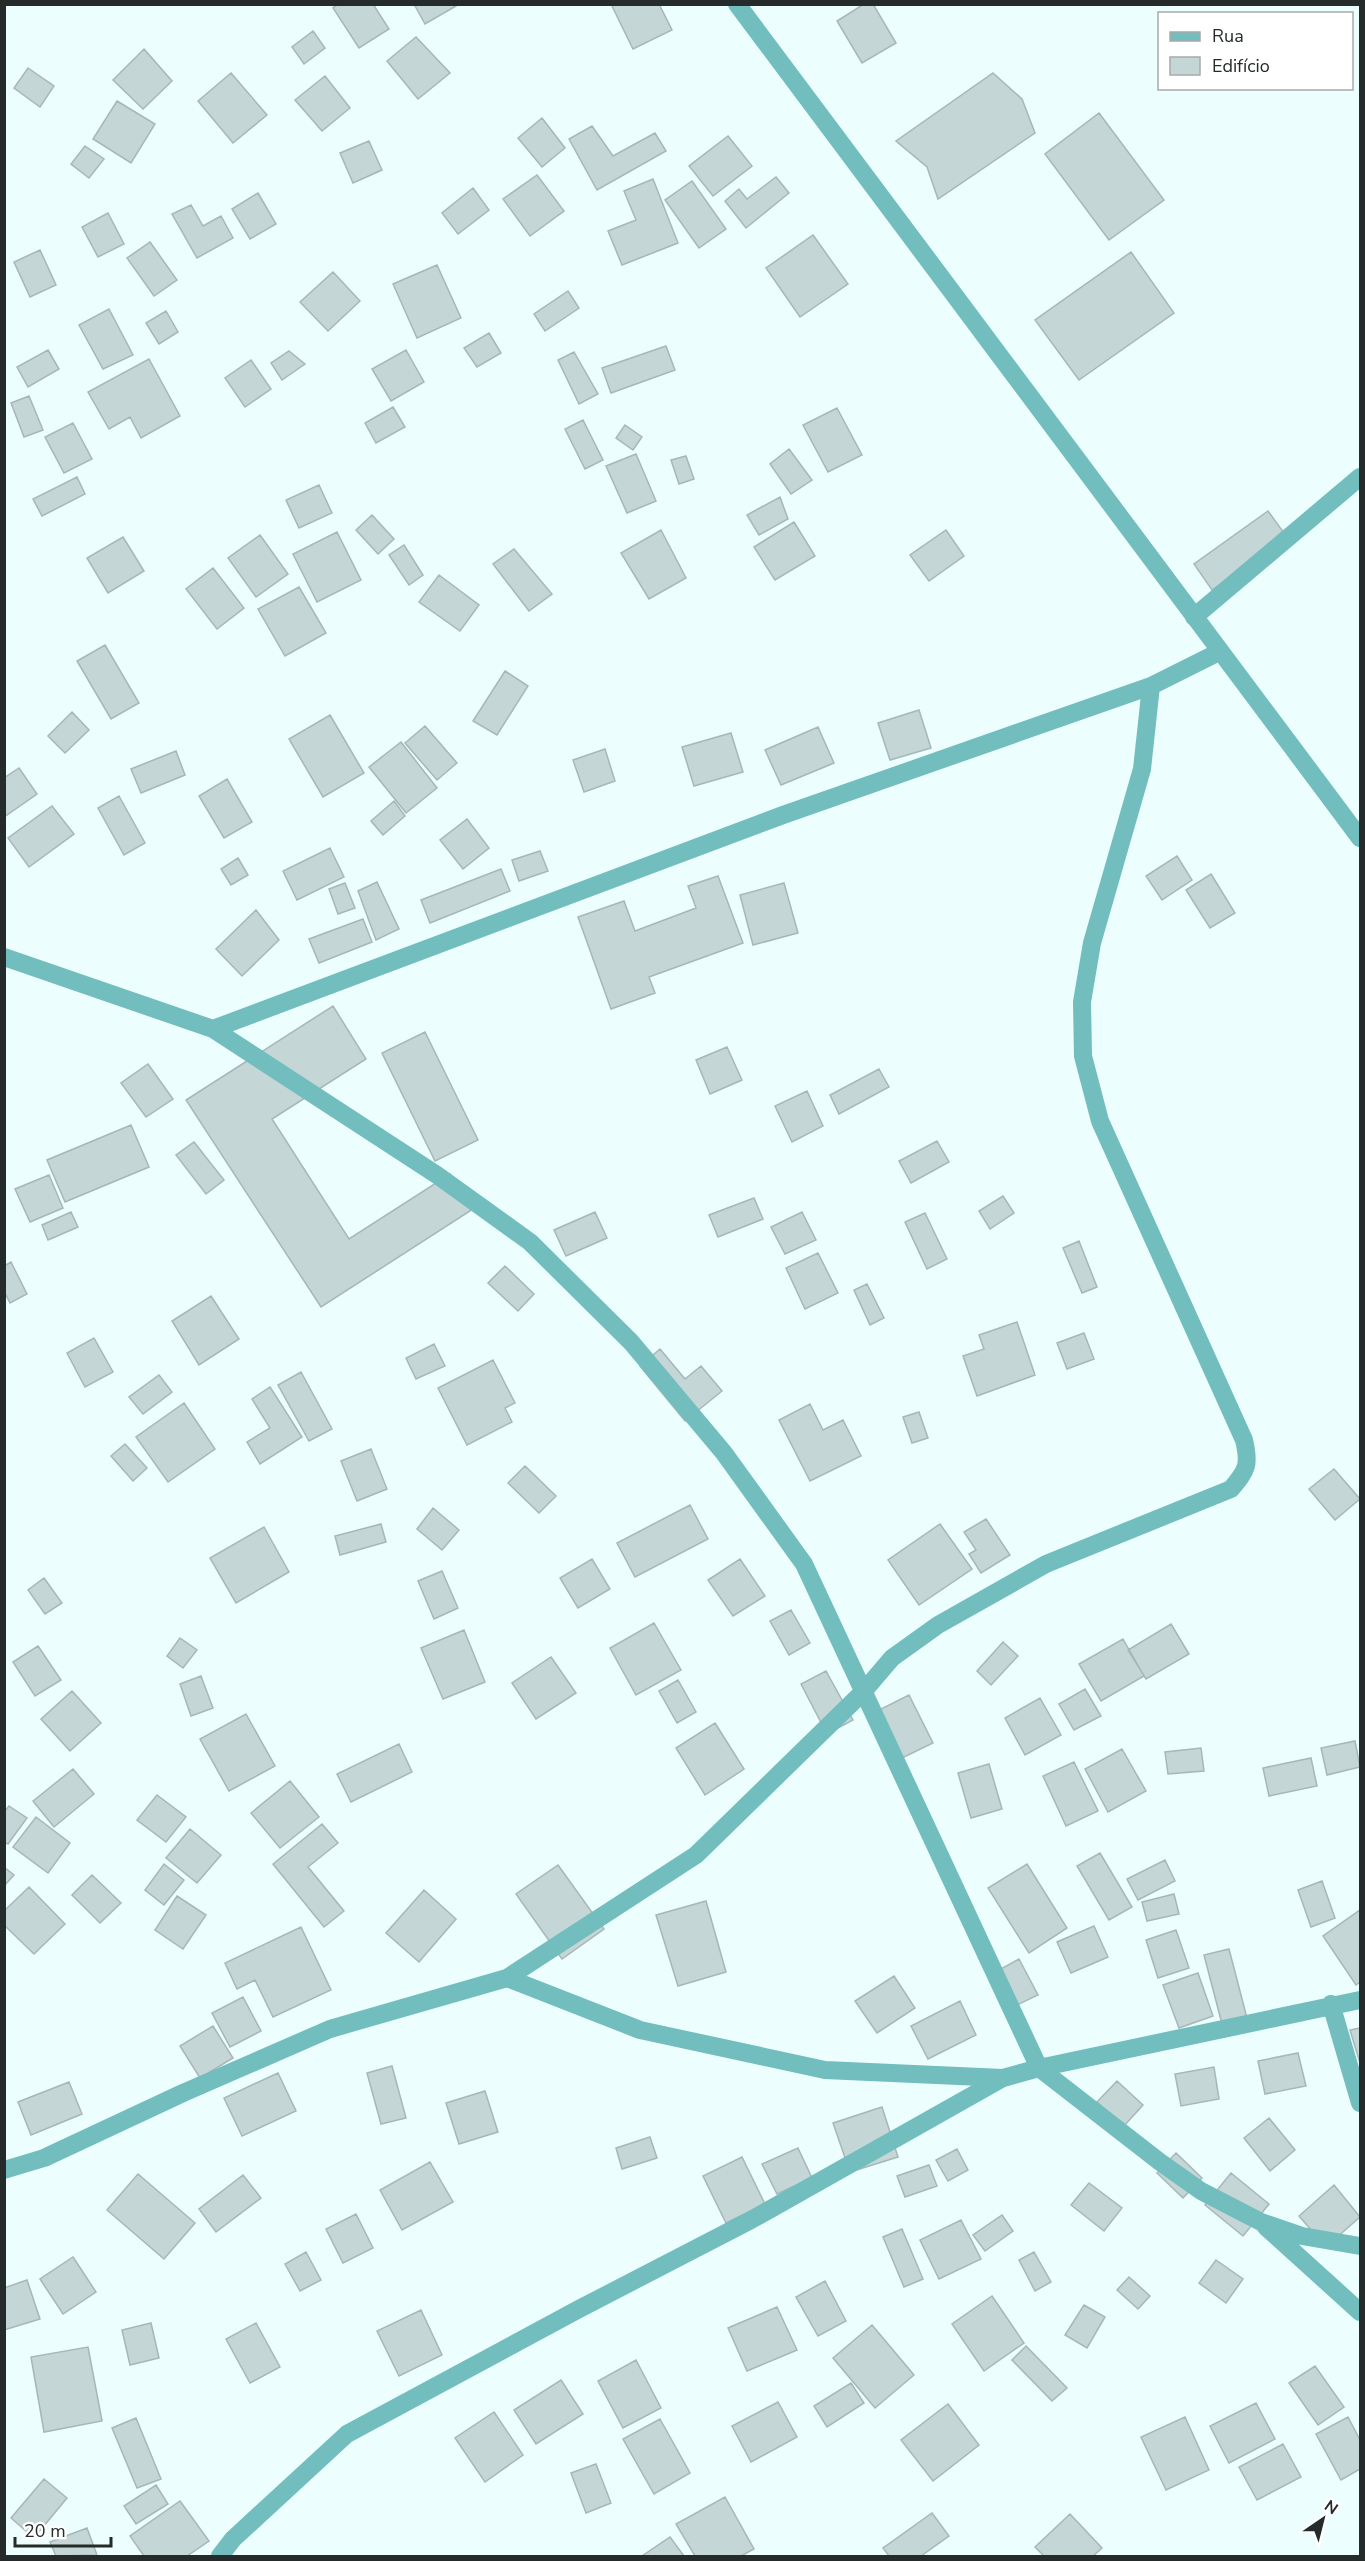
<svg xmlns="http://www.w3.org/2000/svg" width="1365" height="2561" font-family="'Nunito Sans',sans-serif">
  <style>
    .building { fill: #c5d6d6; stroke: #a7b7b7; stroke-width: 1.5 }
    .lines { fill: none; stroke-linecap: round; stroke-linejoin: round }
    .minor { stroke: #72bdbe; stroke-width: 18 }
    .tertiary { stroke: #72bdbe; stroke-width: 18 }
  </style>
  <rect width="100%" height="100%" fill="#edfefe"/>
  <path class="building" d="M 338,4 L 373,4 L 389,29 L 359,48 L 333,8 Z
    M 414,4 L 456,4 L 456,6 L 425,24 Z
    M 611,4 L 659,4 L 672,30 L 633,49 Z
    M 864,4 L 873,4 L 896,43 L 862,63 L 837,21 Z
    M 313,31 L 325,48 L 304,64 L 292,47 Z
    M 416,37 L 450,73 L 418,99 L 387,61 Z
    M 144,49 L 172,81 L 143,109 L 113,80 Z
    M 28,68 L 54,86 L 40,107 L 14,88 Z
    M 231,73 L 267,115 L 233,143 L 198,101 Z
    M 993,73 L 1022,99 L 1035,133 L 938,199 L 927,167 L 896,141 Z
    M 325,76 L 350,108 L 322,131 L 295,100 Z
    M 117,101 L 155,124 L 131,163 L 93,139 Z
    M 1099,113 L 1164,200 L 1109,240 L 1045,154 Z
    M 542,118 L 565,148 L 542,167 L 518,138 Z
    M 592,126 L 613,156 L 655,133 L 666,151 L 597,190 L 569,139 Z
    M 728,136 L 752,166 L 713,196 L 689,166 Z
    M 369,141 L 382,170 L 353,183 L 340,153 Z
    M 85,146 L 104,159 L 89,178 L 71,164 Z
    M 537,175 L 564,211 L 530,236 L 503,199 Z
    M 776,177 L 789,193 L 746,228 L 725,201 L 739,189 L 747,199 Z
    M 653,179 L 678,243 L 622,265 L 608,231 L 636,220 L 624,191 Z
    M 692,181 L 726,229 L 699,248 L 665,200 Z
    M 473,188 L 489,210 L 458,234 L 442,213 Z
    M 258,193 L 276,224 L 250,239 L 232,209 Z
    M 191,205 L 203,226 L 221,216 L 233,238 L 197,258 L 172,214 Z
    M 108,213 L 124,244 L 98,257 L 82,227 Z
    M 813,235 L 848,284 L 800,317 L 766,268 Z
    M 150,242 L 177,280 L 154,296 L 127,258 Z
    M 40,250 L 56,285 L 30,297 L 14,262 Z
    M 1131,252 L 1174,313 L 1079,380 L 1035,320 Z
    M 437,265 L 461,318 L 417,338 L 393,284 Z
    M 333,272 L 360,301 L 328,331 L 300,302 Z
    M 568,291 L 579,308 L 545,331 L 534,314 Z
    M 109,309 L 133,355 L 103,369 L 79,325 Z
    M 166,311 L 178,332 L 159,344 L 146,323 Z
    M 489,333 L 501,353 L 477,367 L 464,348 Z
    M 666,346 L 675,370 L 611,393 L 602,368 Z
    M 48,350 L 59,369 L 28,387 L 17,367 Z
    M 406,350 L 424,382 L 391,401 L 372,369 Z
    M 289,351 L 305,364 L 282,380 L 271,363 Z
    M 574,352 L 598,394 L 579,404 L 558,360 Z
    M 149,359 L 180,416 L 141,438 L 130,417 L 109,429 L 88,392 Z
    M 251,360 L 271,389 L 245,407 L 225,378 Z
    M 29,396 L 43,430 L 24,437 L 11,403 Z
    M 393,407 L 405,427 L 376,443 L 365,423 Z
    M 837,408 L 862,455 L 828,472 L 803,425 Z
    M 583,420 L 603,460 L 585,469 L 565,429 Z
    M 73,423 L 92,459 L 64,473 L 45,437 Z
    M 625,425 L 642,437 L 633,450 L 616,438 Z
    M 789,449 L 812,480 L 791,494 L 770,464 Z
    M 636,454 L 656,501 L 627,513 L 606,466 Z
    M 686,456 L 694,479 L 679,484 L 671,460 Z
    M 77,477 L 85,494 L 42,516 L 33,499 Z
    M 319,485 L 332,513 L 299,528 L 286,500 Z
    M 780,497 L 788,519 L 759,535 L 747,515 Z
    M 1268,511 L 1287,537 L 1212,590 L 1194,564 Z
    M 372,515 L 394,539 L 378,554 L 356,530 Z
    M 794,522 L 815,556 L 775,580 L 754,547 Z
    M 661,530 L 686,578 L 649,599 L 621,553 Z
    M 946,530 L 964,556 L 929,581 L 910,555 Z
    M 337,532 L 361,580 L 317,602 L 293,554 Z
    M 260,535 L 288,574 L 256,597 L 228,558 Z
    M 123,537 L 144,571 L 108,593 L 87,558 Z
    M 404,545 L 423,575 L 409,585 L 389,555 Z
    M 514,549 L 552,594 L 529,611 L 493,564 Z
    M 213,568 L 244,608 L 217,629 L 186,589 Z
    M 439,575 L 479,605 L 460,631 L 419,602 Z
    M 299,587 L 326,633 L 285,656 L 258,609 Z
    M 105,645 L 139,703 L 111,719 L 77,661 Z
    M 505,671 L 528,686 L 497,735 L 473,721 Z
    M 919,710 L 931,748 L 890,760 L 878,723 Z
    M 72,712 L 89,730 L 65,753 L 48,736 Z
    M 330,715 L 364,773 L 323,797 L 289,739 Z
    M 425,726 L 457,763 L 437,780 L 405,743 Z
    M 818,727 L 834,763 L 781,785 L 765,750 Z
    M 731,733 L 743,772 L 694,786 L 682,747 Z
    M 401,742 L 437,788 L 406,813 L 369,767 Z
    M 605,749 L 615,781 L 584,792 L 573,760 Z
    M 176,751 L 185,775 L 141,793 L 131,769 Z
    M 19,768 L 37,794 L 4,817 L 4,778 Z
    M 227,779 L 252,822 L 224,838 L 199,796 Z
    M 119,796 L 145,843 L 124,855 L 98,808 Z
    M 394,801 L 405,816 L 383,835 L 371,821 Z
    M 52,806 L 74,834 L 29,867 L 8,838 Z
    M 467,819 L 489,848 L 463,869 L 440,840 Z
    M 330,848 L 344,877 L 297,900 L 283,871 Z
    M 540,851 L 548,871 L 519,881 L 512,860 Z
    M 1177,856 L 1192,880 L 1162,900 L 1146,876 Z
    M 238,858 L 248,875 L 231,885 L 221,869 Z
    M 501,869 L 510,891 L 430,923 L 421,900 Z
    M 1211,874 L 1235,913 L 1210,928 L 1186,890 Z
    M 718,876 L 743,943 L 649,977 L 655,993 L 611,1009 L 578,917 L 624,901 L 635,931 L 696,908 L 688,886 Z
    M 377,882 L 399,929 L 376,940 L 358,891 Z
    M 345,883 L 355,908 L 338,914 L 329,889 Z
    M 784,883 L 798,933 L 753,945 L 740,895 Z
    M 256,910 L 279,940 L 242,976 L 216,949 Z
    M 363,919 L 372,942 L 319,963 L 309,939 Z
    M 333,1006 L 366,1059 L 272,1119 L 349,1239 L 450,1174 L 473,1209 L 321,1307 L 186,1100 Z
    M 425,1032 L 478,1140 L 435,1161 L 382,1053 Z
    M 727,1047 L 742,1080 L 710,1094 L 696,1060 Z
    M 148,1064 L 173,1099 L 146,1117 L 121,1083 Z
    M 879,1069 L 889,1087 L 839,1114 L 830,1095 Z
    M 807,1091 L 823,1126 L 792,1142 L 775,1106 Z
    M 131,1125 L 149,1167 L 65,1202 L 47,1160 Z
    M 937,1141 L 949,1162 L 911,1183 L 899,1161 Z
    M 194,1142 L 224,1180 L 206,1194 L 176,1155 Z
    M 49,1175 L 63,1208 L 30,1222 L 15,1189 Z
    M 1003,1196 L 1014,1213 L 990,1229 L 979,1211 Z
    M 754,1198 L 763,1219 L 718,1237 L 709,1215 Z
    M 71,1212 L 78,1227 L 48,1240 L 42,1225 Z
    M 595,1212 L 607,1238 L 566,1256 L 554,1230 Z
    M 802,1212 L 816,1240 L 785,1254 L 771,1227 Z
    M 925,1213 L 947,1259 L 927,1269 L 905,1222 Z
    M 1079,1241 L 1097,1287 L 1082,1293 L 1063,1248 Z
    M 818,1253 L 838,1293 L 805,1309 L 786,1268 Z
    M 11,1262 L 27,1294 L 10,1303 L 4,1291 L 4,1266 Z
    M 505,1266 L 534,1294 L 518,1311 L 488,1283 Z
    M 867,1284 L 884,1318 L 870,1325 L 854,1290 Z
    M 211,1296 L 239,1339 L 199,1365 L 172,1321 Z
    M 1017,1322 L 1035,1375 L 977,1396 L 963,1356 L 984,1349 L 979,1335 Z
    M 1084,1333 L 1094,1359 L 1067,1369 L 1057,1343 Z
    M 94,1338 L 113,1372 L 85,1387 L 67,1353 Z
    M 434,1344 L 445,1366 L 416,1379 L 406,1358 Z
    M 660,1349 L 685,1379 L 701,1366 L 722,1391 L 685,1421 L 640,1366 Z
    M 493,1360 L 515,1403 L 505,1408 L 512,1422 L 467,1445 L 438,1388 Z
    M 301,1372 L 332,1429 L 309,1441 L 278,1385 Z
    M 159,1375 L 172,1392 L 143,1414 L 129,1397 Z
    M 270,1387 L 302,1437 L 260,1464 L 247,1442 L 270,1428 L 252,1399 Z
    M 184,1403 L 215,1449 L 168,1482 L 136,1437 Z
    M 810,1404 L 823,1430 L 843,1420 L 861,1456 L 810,1481 L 779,1420 Z
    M 919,1412 L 928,1438 L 912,1443 L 903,1417 Z
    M 125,1444 L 147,1468 L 133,1481 L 111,1456 Z
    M 371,1449 L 387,1489 L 357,1501 L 341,1461 Z
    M 525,1466 L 556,1496 L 539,1513 L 508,1483 Z
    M 1334,1469 L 1360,1499 L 1335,1520 L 1309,1489 Z
    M 690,1505 L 708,1539 L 635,1577 L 617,1543 Z
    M 433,1508 L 459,1530 L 442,1550 L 417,1529 Z
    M 986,1519 L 1010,1555 L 981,1573 L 969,1554 L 976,1550 L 964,1532 Z
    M 381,1524 L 386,1542 L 340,1555 L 335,1536 Z
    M 940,1524 L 972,1569 L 919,1605 L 888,1560 Z
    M 264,1527 L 289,1572 L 236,1603 L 210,1558 Z
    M 592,1559 L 610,1589 L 578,1608 L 560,1578 Z
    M 740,1559 L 765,1596 L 733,1616 L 708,1580 Z
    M 442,1571 L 458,1608 L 434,1619 L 418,1581 Z
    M 44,1578 L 62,1603 L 45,1614 L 28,1590 Z
    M 791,1610 L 810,1643 L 789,1655 L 770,1621 Z
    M 654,1623 L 681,1670 L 636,1695 L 610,1648 Z
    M 1171,1624 L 1189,1654 L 1146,1679 L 1128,1650 Z
    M 464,1630 L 485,1682 L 443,1699 L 421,1648 Z
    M 180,1638 L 197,1650 L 183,1668 L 167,1656 Z
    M 1123,1639 L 1144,1676 L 1101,1701 L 1079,1664 Z
    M 1003,1642 L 1018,1656 L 991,1685 L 977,1671 Z
    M 38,1646 L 61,1680 L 35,1696 L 13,1662 Z
    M 551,1657 L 576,1693 L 536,1719 L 512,1683 Z
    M 826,1671 L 853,1720 L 827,1734 L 801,1684 Z
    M 201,1676 L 213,1708 L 191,1716 L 180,1684 Z
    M 678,1680 L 696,1712 L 677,1723 L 659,1691 Z
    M 1085,1689 L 1101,1716 L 1074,1730 L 1059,1704 Z
    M 72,1691 L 101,1723 L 70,1751 L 41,1719 Z
    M 909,1695 L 933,1743 L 900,1759 L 877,1711 Z
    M 1040,1698 L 1061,1735 L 1025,1755 L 1005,1718 Z
    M 246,1714 L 275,1766 L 229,1791 L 200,1739 Z
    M 715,1723 L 744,1769 L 705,1795 L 676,1748 Z
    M 1355,1741 L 1360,1767 L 1327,1775 L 1321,1748 Z
    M 399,1744 L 412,1772 L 351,1802 L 337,1774 Z
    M 1201,1748 L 1204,1771 L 1168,1774 L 1165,1752 Z
    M 1122,1749 L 1146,1791 L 1108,1812 L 1085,1769 Z
    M 1311,1758 L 1317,1786 L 1269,1796 L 1263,1768 Z
    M 1074,1762 L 1098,1811 L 1066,1826 L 1043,1776 Z
    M 989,1764 L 1002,1809 L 971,1818 L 958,1773 Z
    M 73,1769 L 94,1794 L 54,1827 L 33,1801 Z
    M 290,1781 L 319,1817 L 280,1848 L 251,1813 Z
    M 157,1795 L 186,1817 L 166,1842 L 137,1820 Z
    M 9,1806 L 27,1818 L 8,1844 L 4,1842 L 4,1812 Z
    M 36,1817 L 70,1843 L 48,1873 L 13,1847 Z
    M 322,1824 L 338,1843 L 308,1867 L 344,1911 L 324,1927 L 273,1864 Z
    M 190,1829 L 221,1855 L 197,1883 L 166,1858 Z
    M 1100,1853 L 1132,1907 L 1109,1920 L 1077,1866 Z
    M 1165,1860 L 1175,1881 L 1138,1900 L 1127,1879 Z
    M 164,1864 L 184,1880 L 164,1905 L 145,1890 Z
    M 1027,1864 L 1067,1928 L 1029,1953 L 988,1888 Z
    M 558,1865 L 604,1929 L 562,1959 L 516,1894 Z
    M 4,1867 L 14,1875 L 4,1886 Z
    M 92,1875 L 121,1903 L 100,1923 L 72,1895 Z
    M 1322,1881 L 1335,1918 L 1311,1927 L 1298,1890 Z
    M 29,1887 L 65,1924 L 34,1954 L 4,1925 L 4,1911 Z
    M 424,1890 L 456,1919 L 419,1962 L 386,1933 Z
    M 1174,1894 L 1179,1914 L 1147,1921 L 1142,1902 Z
    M 177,1896 L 206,1915 L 183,1949 L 155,1930 Z
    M 706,1901 L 726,1972 L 678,1986 L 656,1915 Z
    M 1360,1910 L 1360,1982 L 1356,1985 L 1323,1936 Z
    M 1094,1926 L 1108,1957 L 1071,1973 L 1057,1942 Z
    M 301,1927 L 331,1990 L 273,2017 L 255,1980 L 237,1989 L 225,1963 Z
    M 1176,1930 L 1189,1968 L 1158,1978 L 1146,1940 Z
    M 1229,1949 L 1247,2018 L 1222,2024 L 1204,1955 Z
    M 1019,1959 L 1038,1995 L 1015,2006 L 997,1971 Z
    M 1198,1973 L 1213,2016 L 1179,2028 L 1163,1985 Z
    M 894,1976 L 915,2008 L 877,2033 L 855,2001 Z
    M 243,1997 L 261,2031 L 230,2047 L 212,2013 Z
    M 960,2001 L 976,2035 L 928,2059 L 911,2026 Z
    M 213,2026 L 233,2058 L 200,2078 L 180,2046 Z
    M 1360,2028 L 1360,2063 L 1350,2030 Z
    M 1298,2053 L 1306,2086 L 1265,2094 L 1258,2061 Z
    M 392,2066 L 406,2118 L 381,2124 L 367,2073 Z
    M 1214,2067 L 1219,2099 L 1181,2106 L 1175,2074 Z
    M 278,2073 L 296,2111 L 242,2136 L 224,2098 Z
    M 1117,2081 L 1143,2105 L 1124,2126 L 1097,2102 Z
    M 69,2082 L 82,2114 L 31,2135 L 18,2102 Z
    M 485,2091 L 498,2132 L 459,2144 L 446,2103 Z
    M 882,2107 L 898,2157 L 850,2172 L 833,2123 Z
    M 1269,2118 L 1295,2150 L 1270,2171 L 1244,2138 Z
    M 650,2137 L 657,2158 L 622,2169 L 616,2148 Z
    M 798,2148 L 812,2178 L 777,2194 L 762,2164 Z
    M 957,2149 L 968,2170 L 948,2181 L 936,2160 Z
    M 1176,2153 L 1202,2178 L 1183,2198 L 1157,2173 Z
    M 742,2157 L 765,2204 L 726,2223 L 703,2176 Z
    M 430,2162 L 453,2202 L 402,2230 L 380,2190 Z
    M 929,2165 L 937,2186 L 905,2197 L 897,2176 Z
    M 1231,2173 L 1269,2204 L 1243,2236 L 1205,2205 Z
    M 138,2174 L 195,2223 L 164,2259 L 107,2210 Z
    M 243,2175 L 261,2198 L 216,2232 L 199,2209 Z
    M 1089,2183 L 1122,2208 L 1104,2231 L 1071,2205 Z
    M 1334,2185 L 1360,2217 L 1326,2247 L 1299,2216 Z
    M 356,2214 L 373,2248 L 343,2263 L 326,2229 Z
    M 1002,2215 L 1013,2231 L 985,2251 L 973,2235 Z
    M 961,2220 L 981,2259 L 939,2279 L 920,2240 Z
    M 902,2229 L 923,2279 L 904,2287 L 883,2237 Z
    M 306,2252 L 321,2280 L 300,2291 L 285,2264 Z
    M 1034,2252 L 1051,2282 L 1035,2291 L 1019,2260 Z
    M 73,2257 L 96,2292 L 63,2314 L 40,2279 Z
    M 1216,2260 L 1243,2279 L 1226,2303 L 1199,2283 Z
    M 1129,2277 L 1150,2296 L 1138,2309 L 1117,2290 Z
    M 27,2280 L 40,2319 L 4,2330 L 4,2288 Z
    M 825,2281 L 846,2321 L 818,2336 L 796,2297 Z
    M 992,2296 L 1024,2343 L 984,2371 L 952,2324 Z
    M 1084,2305 L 1105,2317 L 1087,2348 L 1065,2335 Z
    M 777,2307 L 797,2350 L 747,2371 L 728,2328 Z
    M 421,2310 L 442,2355 L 399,2376 L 377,2331 Z
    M 151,2323 L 159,2358 L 130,2365 L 122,2330 Z
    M 256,2323 L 280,2367 L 250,2383 L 226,2339 Z
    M 872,2325 L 914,2375 L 875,2408 L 833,2358 Z
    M 1026,2346 L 1067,2388 L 1052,2401 L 1012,2360 Z
    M 88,2347 L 102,2421 L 44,2432 L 31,2357 Z
    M 636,2360 L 661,2408 L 623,2428 L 598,2381 Z
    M 1315,2366 L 1344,2407 L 1318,2425 L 1289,2383 Z
    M 561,2380 L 583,2414 L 536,2444 L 514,2410 Z
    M 851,2383 L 864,2403 L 827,2427 L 814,2406 Z
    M 778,2402 L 797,2437 L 751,2462 L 732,2426 Z
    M 1256,2403 L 1275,2439 L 1229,2463 L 1210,2426 Z
    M 948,2404 L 979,2445 L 933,2481 L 901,2440 Z
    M 494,2412 L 523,2455 L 485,2482 L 455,2438 Z
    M 1185,2417 L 1209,2470 L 1166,2490 L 1141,2437 Z
    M 1348,2417 L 1360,2440 L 1360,2469 L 1341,2480 L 1316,2434 Z
    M 136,2418 L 161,2479 L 137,2488 L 112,2428 Z
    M 660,2419 L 690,2473 L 654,2494 L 623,2439 Z
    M 1283,2444 L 1301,2477 L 1257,2500 L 1239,2467 Z
    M 596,2464 L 611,2503 L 586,2513 L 571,2473 Z
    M 44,2479 L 67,2498 L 34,2538 L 11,2518 Z
    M 156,2485 L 168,2504 L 136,2524 L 124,2506 Z
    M 725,2497 L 754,2549 L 741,2556 L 695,2556 L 676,2524 Z
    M 180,2501 L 209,2541 L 187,2556 L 144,2556 L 130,2536 Z
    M 932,2513 L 949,2536 L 921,2556 L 889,2556 L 883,2548 Z
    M 1070,2514 L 1102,2548 L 1093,2556 L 1044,2556 L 1035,2547 Z
    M 87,2528 L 97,2555 L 56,2556 L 50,2542 Z
    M 670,2537 L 684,2556 L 642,2556 Z"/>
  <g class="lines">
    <path class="minor" d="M 1194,617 L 1360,477
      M 4,957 L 213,1029 L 437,1175 L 530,1242 L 631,1342 L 724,1453 L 804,1564 L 1039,2068 L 1160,2162 L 1201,2191 L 1261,2222 L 1302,2236 L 1360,2246
      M 213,1029 L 783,815 L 1151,686 L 1219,652
      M 507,1978 L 696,1855 L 863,1692 L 892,1658 L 938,1625 L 1046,1564 L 1231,1489 C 1247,1470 1250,1465 1244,1440 L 1100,1121 L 1083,1056 L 1082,1002 L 1092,943 L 1142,769 L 1151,686
      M 1331,2004 L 1360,2103
      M 4,2170 L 44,2158 L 183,2093 L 330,2029 L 507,1978 L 640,2030 L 825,2070 L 1003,2078 L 1039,2068 L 1360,2000
      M 1266,2227 L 1360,2312
      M 220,2556 L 233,2539 L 347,2434 L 579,2309 L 751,2220 L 1003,2078"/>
    <path class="tertiary" d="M 737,4 L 1360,838"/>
  </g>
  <rect width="1365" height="2561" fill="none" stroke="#252b2b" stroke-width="12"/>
  <rect x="1158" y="12" width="195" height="78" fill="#ffffff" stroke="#a8aaaa" stroke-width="1.5"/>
  <rect x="1170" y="32" width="30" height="9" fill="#72bdbe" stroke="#a8aaaa" stroke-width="1.5"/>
  <text x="1212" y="42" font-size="18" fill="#252b2b">Rua</text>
  <rect x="1170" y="57" width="30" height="18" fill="#c5d6d6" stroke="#a8aaaa" stroke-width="1.5"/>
  <text x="1212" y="72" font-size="18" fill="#252b2b">Edifício</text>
  <g transform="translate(1323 2519) rotate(35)" stroke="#ffffff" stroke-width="4.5" paint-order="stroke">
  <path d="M0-4.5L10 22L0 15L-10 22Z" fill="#252b2b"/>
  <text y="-9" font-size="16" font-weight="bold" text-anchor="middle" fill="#252b2b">N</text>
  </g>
  <path d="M15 2537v9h96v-9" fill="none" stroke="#252b2b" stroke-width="3"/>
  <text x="24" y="2537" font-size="18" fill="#252b2b" stroke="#ffffff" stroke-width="4.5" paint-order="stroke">20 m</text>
</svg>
